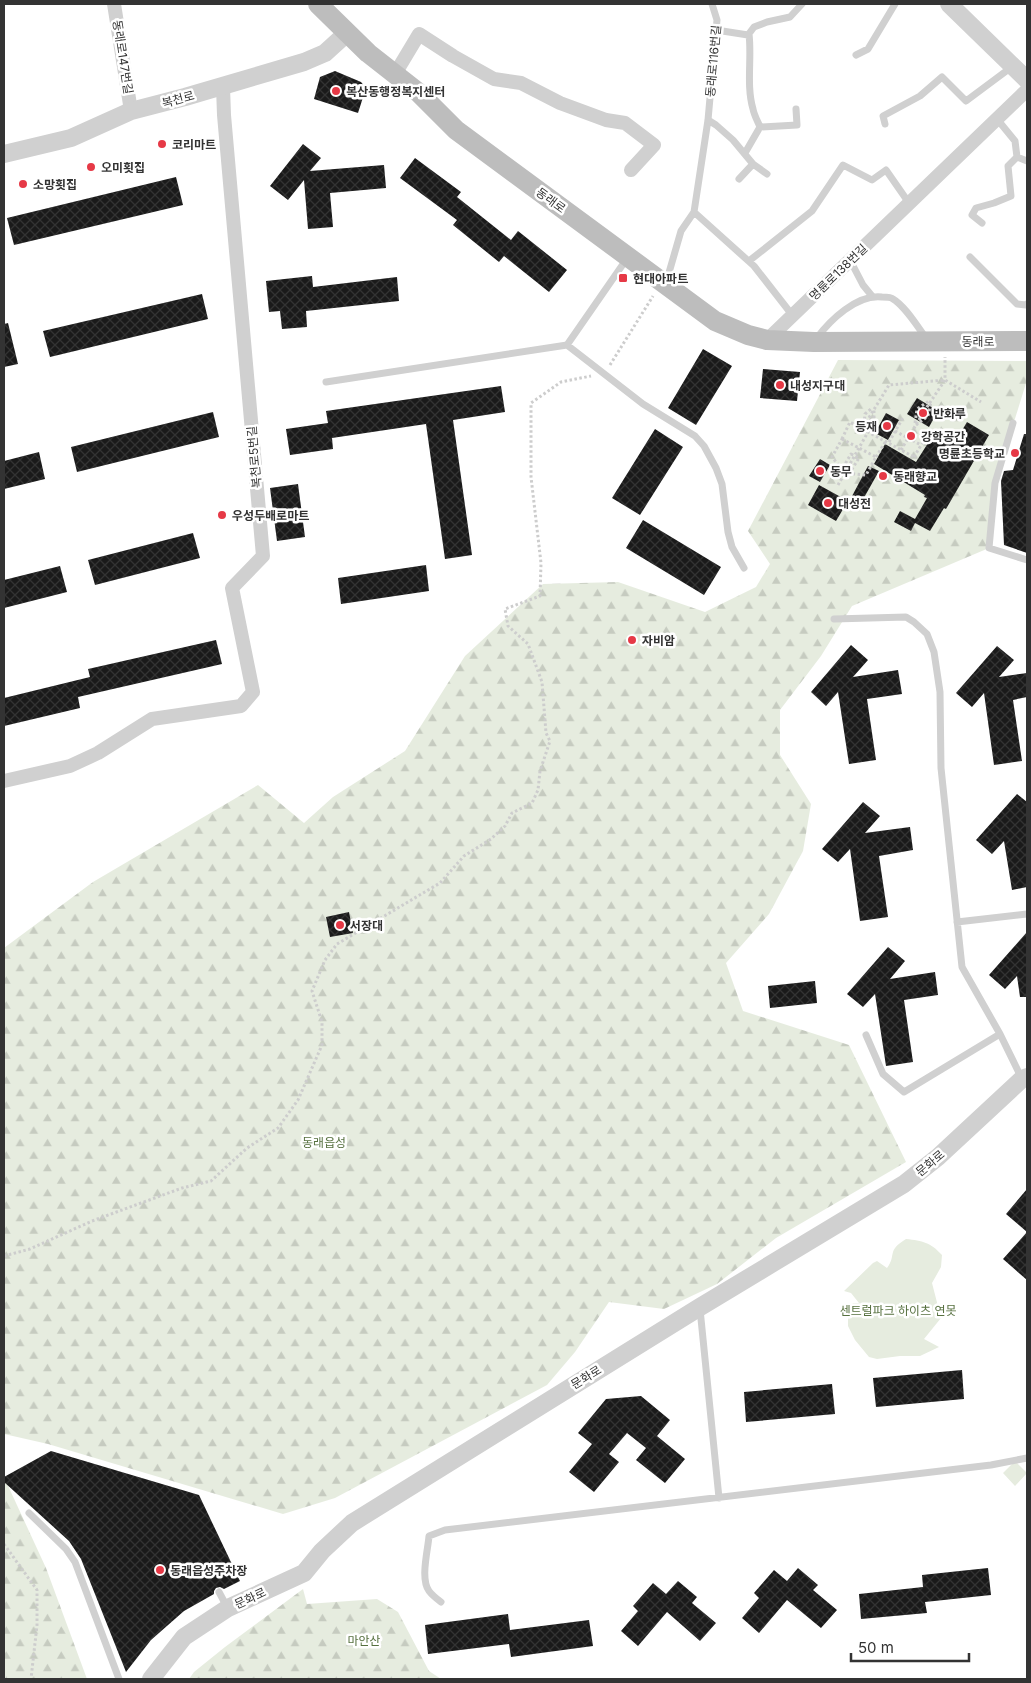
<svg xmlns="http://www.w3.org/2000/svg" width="1031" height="1683" font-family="Inter,'Noto Sans KR',sans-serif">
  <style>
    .green { fill: #e6ecdf }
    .forest { fill: url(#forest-firs) }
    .building { fill: url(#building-cross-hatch) }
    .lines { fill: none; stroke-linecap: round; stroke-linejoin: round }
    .path { stroke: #cdcdcd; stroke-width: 3; stroke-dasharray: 2.5 2.5; stroke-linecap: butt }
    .service { stroke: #d0d0d0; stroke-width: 7 }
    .minor { stroke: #d0d0d0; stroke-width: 14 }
    .tertiary { stroke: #d0d0d0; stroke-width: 18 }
    .secondary { stroke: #bdbdbd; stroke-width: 20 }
    .poi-dot { fill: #e63946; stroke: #fff; stroke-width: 2 }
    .labels { text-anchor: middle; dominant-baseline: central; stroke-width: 5; stroke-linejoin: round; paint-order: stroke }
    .street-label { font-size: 12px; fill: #333; stroke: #fff }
    .poi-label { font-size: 12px; font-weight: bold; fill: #333; stroke: #fff; text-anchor: start }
    .park-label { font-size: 12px; fill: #56703f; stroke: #fff }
  </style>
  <defs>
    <pattern id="forest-firs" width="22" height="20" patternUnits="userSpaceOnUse" patternTransform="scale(1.25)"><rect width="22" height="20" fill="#e6ecdf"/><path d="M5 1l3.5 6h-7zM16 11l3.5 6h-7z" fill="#c6cbc0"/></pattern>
    <pattern id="building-cross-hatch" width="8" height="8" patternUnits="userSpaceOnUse" patternTransform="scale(1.25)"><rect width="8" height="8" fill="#1a1a1a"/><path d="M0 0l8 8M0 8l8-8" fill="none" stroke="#333"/></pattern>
  </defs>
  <rect width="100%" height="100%" fill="#fff"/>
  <path class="green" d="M 906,1239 C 923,1241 930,1242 942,1255 L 941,1267 L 932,1283 L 941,1318 L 924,1339 L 939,1347 L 920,1356 L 900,1356 L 877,1359 L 869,1357 L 855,1340 L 848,1326 L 848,1311 L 853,1303 L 859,1303 L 851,1293 L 844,1291 L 873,1263 L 877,1261 L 887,1268 C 897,1255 886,1251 906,1239 Z
    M 1015,1461 L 1027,1473 L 1015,1486 L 1003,1473 Z"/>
  <path class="forest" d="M 838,360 L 1027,361 L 1027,380 L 995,483 L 989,548 L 852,606 L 821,656 L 780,710 L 780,755 L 811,804 L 803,851 L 769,914 L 726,963 L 743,1011 L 849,1045 L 906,1162 L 776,1238 L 717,1284 L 664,1309 L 609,1302 L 575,1352 L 547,1385 L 335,1498 L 283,1514 L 48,1444 L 4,1434 L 4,948 L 93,882 L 258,785 L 304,823 L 333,797 L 405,751 L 465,656 L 543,584 L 618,582 L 705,612 L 756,587 L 770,564 L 748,531 Z
    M 4,1477 L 46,1568 L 87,1679 L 4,1679 Z
    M 303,1589 L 307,1604 L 377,1599 L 398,1612 L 429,1671 L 441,1679 L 189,1679 L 194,1672 L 225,1647 Z"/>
  <path class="building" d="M 335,71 L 361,82 L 366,88 L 358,113 L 314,99 L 320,77 Z
    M 303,144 L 321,158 L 310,171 L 384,165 L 386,188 L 330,193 L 333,227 L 308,229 L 304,180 L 288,200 L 270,186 Z
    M 415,158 L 461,192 L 457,197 L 511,240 L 518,231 L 567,270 L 549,292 L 504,256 L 499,262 L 453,225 L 457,220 L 400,178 Z
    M 176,177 L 183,205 L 14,245 L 7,218 Z
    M 312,276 L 313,287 L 397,277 L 399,301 L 306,311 L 307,327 L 282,329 L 280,311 L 269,312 L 266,281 Z
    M 202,294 L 208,319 L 50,357 L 43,331 Z
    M 8,323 L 18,364 L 4,367 L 4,324 Z
    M 703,349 L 732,366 L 696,425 L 668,408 Z
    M 763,369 L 800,372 L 797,401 L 760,398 Z
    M 501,386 L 505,412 L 453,420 L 472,555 L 445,559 L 426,424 L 332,438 L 333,449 L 290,455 L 286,429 L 328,423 L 326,411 Z
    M 917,398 L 938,411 L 929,427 L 907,414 Z
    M 213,412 L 219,437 L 77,472 L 71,447 Z
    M 886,413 L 899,420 L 888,440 L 875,433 Z
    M 967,422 L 989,435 L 946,509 L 944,508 L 930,531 L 915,523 L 911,531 L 894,522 L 900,511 L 915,519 L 927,498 L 924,497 L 925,495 L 874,464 L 885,444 L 916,462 L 935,432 L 955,442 Z
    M 655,429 L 683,447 L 640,515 L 612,498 Z
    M 1024,434 L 1027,434 L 1027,553 L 1004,545 L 1001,481 L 1004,471 L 1013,470 Z
    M 39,452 L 45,479 L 4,489 L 4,461 Z
    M 820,459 L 830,465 L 820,482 L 809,476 Z
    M 868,466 L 879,471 L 861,503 L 851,498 Z
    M 298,484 L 305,537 L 277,541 L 270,488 Z
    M 819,485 L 848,501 L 836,521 L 808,505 Z
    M 643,520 L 721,567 L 704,595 L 626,548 Z
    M 193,533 L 200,558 L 95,585 L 88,560 Z
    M 426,565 L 429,591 L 341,604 L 338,578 Z
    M 60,566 L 67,592 L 4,608 L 4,580 Z
    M 216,640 L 222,664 L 78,697 L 80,708 L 4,726 L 4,698 L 90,677 L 88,669 Z
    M 851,645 L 868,660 L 853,677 L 898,670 L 902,694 L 867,699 L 876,760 L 849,764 L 838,692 L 826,706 L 811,692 Z
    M 997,646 L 1014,660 L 999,677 L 1027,673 L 1027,697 L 1013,700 L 1022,761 L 994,765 L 984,693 L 972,707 L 956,693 Z
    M 1017,794 L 1027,802 L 1027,887 L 1012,890 L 1004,841 L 992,854 L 976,840 Z
    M 863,802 L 880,816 L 865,833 L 910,827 L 913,850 L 879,856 L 888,917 L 860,921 L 850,849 L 838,862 L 822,849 Z
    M 349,912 L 353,933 L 330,937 L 326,917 Z
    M 1027,932 L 1027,997 L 1020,997 L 1017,976 L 1005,989 L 989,975 Z
    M 888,947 L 905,961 L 890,979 L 935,972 L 938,995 L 904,1000 L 913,1062 L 886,1066 L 875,994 L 863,1007 L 847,994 Z
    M 815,981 L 817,1003 L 770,1008 L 768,986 Z
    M 1027,1189 L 1027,1280 L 1003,1259 L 1027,1232 L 1006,1214 Z
    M 962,1370 L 964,1399 L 876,1407 L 873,1378 Z
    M 832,1384 L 835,1414 L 746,1422 L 744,1392 Z
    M 641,1396 L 670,1420 L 657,1436 L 685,1459 L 665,1483 L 636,1460 L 646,1448 L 627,1433 L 609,1454 L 619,1462 L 594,1492 L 569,1472 L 592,1444 L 578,1433 L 606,1399 Z
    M 51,1451 L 199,1495 L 240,1581 L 224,1589 L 220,1587 L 216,1588 L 214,1591 L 214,1594 L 184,1611 L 151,1640 L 126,1672 L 81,1559 L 69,1541 L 4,1482 L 4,1477 Z
    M 798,1568 L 818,1585 L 813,1590 L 837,1610 L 821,1628 L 787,1600 L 759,1633 L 742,1618 L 759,1598 L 754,1593 L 774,1570 L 787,1581 Z
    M 988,1568 L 991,1595 L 925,1602 L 927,1613 L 861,1619 L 859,1594 L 923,1587 L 922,1575 Z
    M 678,1581 L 697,1597 L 692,1603 L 716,1623 L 700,1641 L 667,1612 L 638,1646 L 621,1631 L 638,1611 L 633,1606 L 653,1583 L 666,1594 Z
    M 508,1614 L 510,1630 L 589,1620 L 593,1646 L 511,1657 L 509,1644 L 428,1654 L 425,1625 Z"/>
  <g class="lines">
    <path class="path" d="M 610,365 L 653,296
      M 915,423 L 917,409 L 929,401
      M 864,424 L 865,414 L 872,408
      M 866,424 L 874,418 L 874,409
      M 916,425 L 928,416 L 931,402
      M 895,431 L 921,445
      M 868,432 L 862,429 L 889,385 L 945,380 L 981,402
      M 842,439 L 876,457 L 866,475 L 845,473 L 832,457 Z
      M 842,439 L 850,422 L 862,429
      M 889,442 L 904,416
      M 901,450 L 923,413 L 945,380 L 945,357
      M 851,454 L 859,458 L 852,469 L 845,473 L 845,464 Z
      M 876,457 L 886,441
      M 914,457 L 929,432 L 952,444
      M 838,485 L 868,432 L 916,458
      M 4,1256 L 30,1249 L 92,1221 L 182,1188 L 211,1181 L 247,1148 L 278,1128 L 298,1100 L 322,1045 L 322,1022 L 312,991 L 325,960 L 337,944 L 440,883 L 464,856 L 491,839 L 505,826 L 512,813 L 532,803 L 538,790 L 540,771 L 550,741 L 546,733 L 542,682 L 528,644 L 508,626 L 505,609 L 540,596 L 541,563 L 531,477 L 531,403 L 561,382 L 591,376
      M 4,1544 L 37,1590 L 37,1625 L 31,1679"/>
    <path class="service" d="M 712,4 L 717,20 L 708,120 L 694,212 L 754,266 L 793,316
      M 716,30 L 748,35 L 754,27 L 767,22 L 790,17 L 802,4
      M 749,34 C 752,58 746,85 753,109 C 754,115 758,122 760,127 L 797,125 L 796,109
      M 856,55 L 868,49 L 895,4
      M 708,120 L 716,125 L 733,140 L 753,164 L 767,174
      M 885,124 L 883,116 L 920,96 L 942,77 L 966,101 L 1013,66
      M 745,153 L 760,127
      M 1017,157 L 1027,161
      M 739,179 L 753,164
      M 982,223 L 972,215 L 976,208 L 994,203 L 1011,196 L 1008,166 L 1017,157 L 1015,141 L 997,119
      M 970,257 L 1017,304 L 1026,305 L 1027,304
      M 850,260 L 863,285 L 872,296
      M 749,261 L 812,211 L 843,165 L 872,180 L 886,170 L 909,203
      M 666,283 L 681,231 L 694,212
      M 816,339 C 830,320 857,294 882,297 C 885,297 891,297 893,299 C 905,306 917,326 926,338
      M 567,345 L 643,404 L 695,436 L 704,446 L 716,468 L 722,484 L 728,532 L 732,547 L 744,568
      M 326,382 L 567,345 L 628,257
      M 1013,423 L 995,483 L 989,548 L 1027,560
      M 834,619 L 906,617 L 914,622 L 927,634 L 934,652 L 940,692 L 941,768 L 962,967 L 1000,1034 L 1022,1079
      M 957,922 L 1027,914
      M 866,1035 L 883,1074 L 904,1092 L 1000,1034
      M 700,1309 L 719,1498
      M 29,1513 L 66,1549 L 75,1562 L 119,1679
      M 219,1592 L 227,1607
      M 441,1602 C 437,1599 432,1595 429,1591 C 420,1579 428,1550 429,1536 L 445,1530 L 991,1465 L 1027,1458"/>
    <path class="minor" d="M 114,4 L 131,111
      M 395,74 L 419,34 L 453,56 L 494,79 L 521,83 L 560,103 L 606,120 L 625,123 L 654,145 L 631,170
      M 767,340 L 1027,90
      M 4,781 L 70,766 L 98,753 L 152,719 L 241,706 L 253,692 L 232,588 L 263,556 L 224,115 L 223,87"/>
    <path class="tertiary" d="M 949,4 L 1027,80
      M 4,154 L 71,138 L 131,111 L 185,97 L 304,62 L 325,53 L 347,33
      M 151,1679 L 184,1637 L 228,1608 L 304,1573 L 322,1551 L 352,1523 L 700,1307 L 904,1184 L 938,1157 L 1022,1079 L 1027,1077"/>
    <path class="secondary" d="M 318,4 L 368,53 L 419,93 L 456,130 L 715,321 L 748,335 L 767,340 L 814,342 L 1027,341"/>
  </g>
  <g class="poi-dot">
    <circle cx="336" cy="91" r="5"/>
    <circle cx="162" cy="144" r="5"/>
    <circle cx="91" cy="167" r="5"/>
    <circle cx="23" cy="184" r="5"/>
    <rect x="618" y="273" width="10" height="10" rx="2.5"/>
    <circle cx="780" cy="385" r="5"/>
    <circle cx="923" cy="413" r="5"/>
    <circle cx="887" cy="426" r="5"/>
    <circle cx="911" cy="436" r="5"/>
    <circle cx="1015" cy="453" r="5"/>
    <circle cx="820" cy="471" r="5"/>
    <circle cx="883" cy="476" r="5"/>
    <circle cx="828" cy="503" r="5"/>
    <circle cx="222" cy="515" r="5"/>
    <circle cx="632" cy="640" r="5"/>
    <circle cx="340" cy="925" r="5"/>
    <circle cx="160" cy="1570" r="5"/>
  </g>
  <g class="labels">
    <g class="street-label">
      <text transform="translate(123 57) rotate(81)">동래로147번길</text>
      <text transform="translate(713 61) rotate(-85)">동래로116번길</text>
      <text transform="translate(178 99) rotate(-15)">복천로</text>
      <text transform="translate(551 200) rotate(36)">동래로</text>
      <text transform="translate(838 272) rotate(-44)">명륜로138번길</text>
      <text x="978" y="341">동래로</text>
      <text transform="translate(254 457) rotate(-95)">복천로5번길</text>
      <text transform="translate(930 1163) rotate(-40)">문화로</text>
      <text transform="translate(586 1377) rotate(-32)">문화로</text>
      <text transform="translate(250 1598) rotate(-25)">문화로</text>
    </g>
    <g class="poi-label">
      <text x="346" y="91">복산동행정복지센터</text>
      <text x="172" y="144">코리마트</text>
      <text x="101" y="167">오미횟집</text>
      <text x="33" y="184">소망횟집</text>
      <text x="633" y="278">현대아파트</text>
      <text x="790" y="385">내성지구대</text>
      <text x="933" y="413">반화루</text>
      <text x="877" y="426" text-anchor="end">등재</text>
      <text x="921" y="436">강학공간</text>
      <text x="1005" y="453" text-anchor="end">명륜초등학교</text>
      <text x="830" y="471">동무</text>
      <text x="893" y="476">동래향교</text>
      <text x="838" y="503">대성전</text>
      <text x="232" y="515">우성두배로마트</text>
      <text x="642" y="640">자비암</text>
      <text x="350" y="925">서장대</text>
      <text x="170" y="1570">동래읍성주차장</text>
    </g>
    <g class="park-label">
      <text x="324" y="1142">동래읍성</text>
      <text x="898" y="1310">센트럴파크 하이츠 연못</text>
      <text x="364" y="1640">마안산</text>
    </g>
  </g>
  <rect width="1031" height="1683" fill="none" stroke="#333333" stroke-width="10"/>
  <path d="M851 1653v8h118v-8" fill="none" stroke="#333333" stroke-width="2.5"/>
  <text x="858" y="1653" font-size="15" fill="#333333" stroke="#ffffff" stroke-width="4" paint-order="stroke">50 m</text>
</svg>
